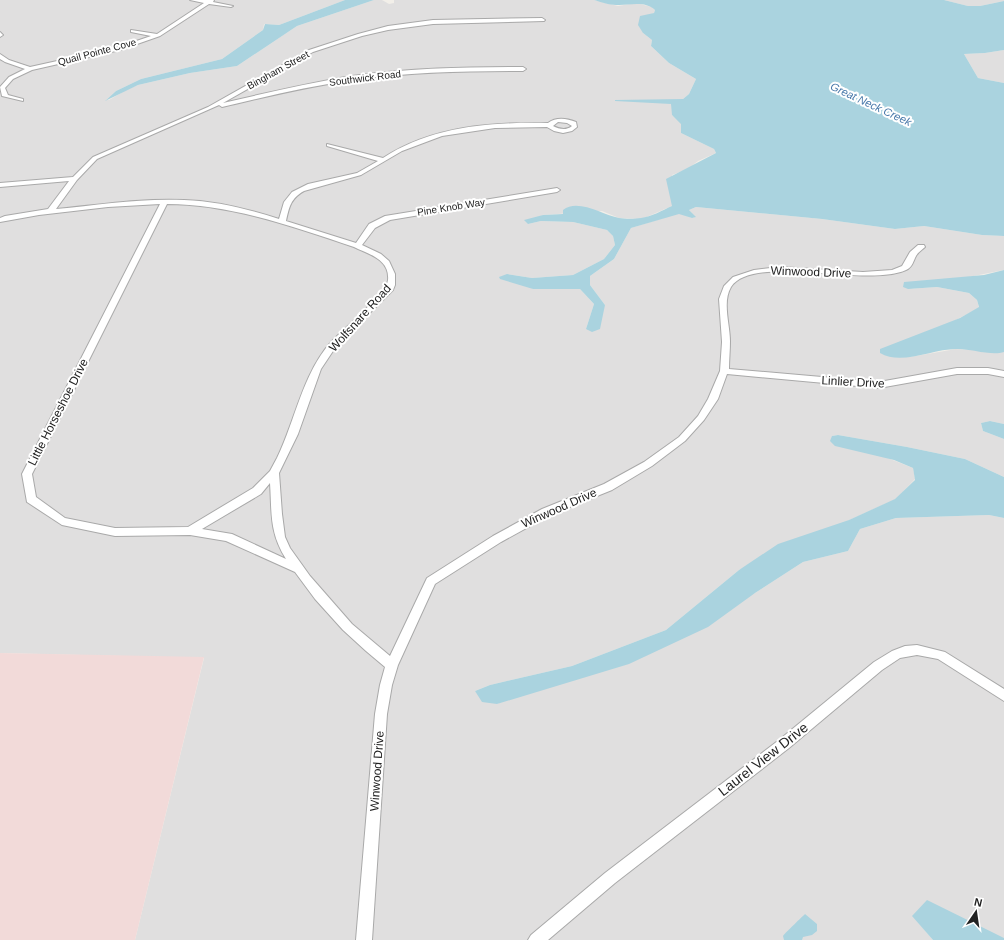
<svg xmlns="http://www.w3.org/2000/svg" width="1004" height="940" font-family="Helvetica,sans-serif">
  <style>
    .residential { fill: #e0dfdf }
    .commercial { fill: #f2dad9 }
    .water { fill: #aad3df }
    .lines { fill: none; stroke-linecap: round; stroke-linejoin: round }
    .minor-casing { stroke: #a9a9a9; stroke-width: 2 }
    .minor { fill: #fff; fill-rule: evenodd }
    .labels { text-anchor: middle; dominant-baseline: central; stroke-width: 4; stroke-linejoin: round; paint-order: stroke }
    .far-street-label { font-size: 10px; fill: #222; stroke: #fff }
    .far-water-label { font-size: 11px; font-style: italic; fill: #4a7aab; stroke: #fff }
    .street-label { font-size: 12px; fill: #222; stroke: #fff }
    .near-street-label { font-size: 14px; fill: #222; stroke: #fff }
  </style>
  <rect width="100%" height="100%" fill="#f2efe9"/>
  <path class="residential" d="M 0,0 L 345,0 L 279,25 L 264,24 L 263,30 L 222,59 L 141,79 L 116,91 L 106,100 L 109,100 L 126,90 L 138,85 L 190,73 L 237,66 L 297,26 L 374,0 L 382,0 L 389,4 L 394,3 L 394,0 L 594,0 L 618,6 L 636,3 L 652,7 L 655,10 L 654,13 L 650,15 L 643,33 L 652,40 L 651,46 L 669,63 L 696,79 L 689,94 L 683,99 L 672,100 L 672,115 L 681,123 L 681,133 L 714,149 L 716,153 L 698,161 L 688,169 L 672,175 L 672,206 L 642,219 L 619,218 L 602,211 L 543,215 L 528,224 L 541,221 L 573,222 L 607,230 L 613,236 L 615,245 L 604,259 L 573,275 L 532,278 L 507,274 L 533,289 L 580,289 L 594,304 L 586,329 L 605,305 L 590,285 L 590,276 L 614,259 L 631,228 L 679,213 L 692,218 L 695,217 L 689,210 L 696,207 L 822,219 L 895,229 L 924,226 L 982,235 L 1004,236 L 1004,270 L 908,289 L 937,287 L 969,293 L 977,300 L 979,308 L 886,356 L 910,357 L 956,349 L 1004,352 L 1004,424 L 990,421 L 981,423 L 983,431 L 1004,439 L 1004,477 L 965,459 L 907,447 L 838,435 L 832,436 L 913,468 L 915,479 L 896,499 L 739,570 L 666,630 L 572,666 L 490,685 L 475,691 L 497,704 L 755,593 L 803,562 L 848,551 L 860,529 L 896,518 L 989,515 L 1004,518 L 1004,938 L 913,916 L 933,940 L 135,940 L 204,658 L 0,653 Z
    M 944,0 L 1004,0 L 1004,1 L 980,6 L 968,6 Z
    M 1004,50 L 1004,83 L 978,78 L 964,54 L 985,53 Z"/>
  <path class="commercial" d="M 0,653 L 204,657 L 135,940 L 0,940 Z"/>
  <path class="water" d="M 345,0 L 374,0 L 297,26 L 237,66 L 190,73 L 138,85 L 105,101 L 116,91 L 141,79 L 222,59 L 263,30 L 265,24 L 279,25 Z
    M 594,0 L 944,0 L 968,6 L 980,6 L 1004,1 L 1004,50 L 985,53 L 964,54 L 978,78 L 1004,83 L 1004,236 L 982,235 L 924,226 L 895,229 L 822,219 L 696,207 L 689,210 L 696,217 L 692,218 L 679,214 L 631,228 L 614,259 L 590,276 L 590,285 L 605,305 L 600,329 L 592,332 L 586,329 L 594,304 L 580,289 L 533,289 L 500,279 L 499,277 L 507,274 L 532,278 L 573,275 L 604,259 L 615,245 L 613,236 L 607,230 L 573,222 L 541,221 L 528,224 L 524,220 L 543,215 L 563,214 L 563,210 C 578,198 603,215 619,218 C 625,219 635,219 641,218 C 651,217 663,210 672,206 L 666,179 L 716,153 L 714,149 L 681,133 L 681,124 L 672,115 L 671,104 L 615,101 L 615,100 L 683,99 L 689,94 L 696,79 L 669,63 L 651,46 L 652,40 L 643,33 L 638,25 L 640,16 L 654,13 L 655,10 C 644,0 628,6 616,5 C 609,5 601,2 594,0 Z
    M 1004,270 L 1004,352 C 992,356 971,349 958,349 C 934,348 902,366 880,353 L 880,349 L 960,318 L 979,307 L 977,300 L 969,293 L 937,287 L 908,289 L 903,287 L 904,282 L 984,275 Z
    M 990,421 L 1004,424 L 1004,439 L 983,431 L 981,423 Z
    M 838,435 L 907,447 L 965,459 L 1004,477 L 1004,518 L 989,515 L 896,518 L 860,529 L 848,551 L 803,562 L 755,593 L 708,627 L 629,664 L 497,704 L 482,702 L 475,691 L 490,685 L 572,666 L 666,630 L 739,570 L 778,544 L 849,520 L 895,499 L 915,480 L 913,468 L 894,460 L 835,446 L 830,441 L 832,436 Z
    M 927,900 L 1004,938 L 1004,940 L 933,940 L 912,916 Z
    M 805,914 L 817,924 L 817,931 L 812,935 L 803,937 L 802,940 L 784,940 L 783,936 C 784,934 804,915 805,914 Z"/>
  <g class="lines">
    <defs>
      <path id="minor" d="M 190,0 L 214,0 L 213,2 L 233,6 L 231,7 L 209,4 L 160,36 L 120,50 L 32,70 L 13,79 L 5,88 L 8,95 L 23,99 L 23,101 L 2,96 L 0,87 L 9,77 L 25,69 L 5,62 L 0,59 L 0,54 L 9,60 L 30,67 L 116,48 L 151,36 L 131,32 L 131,30 L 157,34 L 204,3 Z
        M 542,18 L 545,20 L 544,21 L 433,24 L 388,30 L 362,36 L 313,52 L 223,103 C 266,93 309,83 352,76 C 409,68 466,67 523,67 L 526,69 L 523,71 C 466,71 409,72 353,80 C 309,86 265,97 222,107 L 219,105 L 97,159 L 77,180 L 56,209 C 98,205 141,198 184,200 C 216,201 248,209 279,219 L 284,202 L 292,192 L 308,184 L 357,173 L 378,161 L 327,146 L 327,144 L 383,158 C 432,126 491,122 548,123 C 556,117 566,118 576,122 L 577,127 L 572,131 L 563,133 L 554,131 L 547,127 L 495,128 L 442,136 L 402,151 L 361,175 L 304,191 C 291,198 289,207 286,221 L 356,243 L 369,224 L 385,216 L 557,188 L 560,190 L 557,192 L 390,220 L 375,228 L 362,245 L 381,254 L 389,261 L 395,274 L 395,285 L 393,290 L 384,299 L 337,345 L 321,369 L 298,434 L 279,473 L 282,514 L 285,537 L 290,548 L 310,576 L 352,624 L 390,656 L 427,578 L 493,536 L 542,509 L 604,484 L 644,462 L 679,437 L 698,416 L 708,399 L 720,371 L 722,342 L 719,299 L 724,286 L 733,277 L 754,270 L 779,267 L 863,272 L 892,270 L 902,266 L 910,252 L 918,245 L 924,245 L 925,247 C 922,250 918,252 916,256 C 913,261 913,267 906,270 C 868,288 753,253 731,287 C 722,302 730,325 730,341 C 730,350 729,360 729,369 L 879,382 L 957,368 L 988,368 L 1004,371 L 1004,377 L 988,374 L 957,374 L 879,388 L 727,374 L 718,399 L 704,420 L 685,441 L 652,466 L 612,490 L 550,515 L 501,542 L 435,584 L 398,665 L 392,685 L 387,714 L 372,940 L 356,940 L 375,714 L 380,685 L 385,667 L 366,651 L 343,630 L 315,599 L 295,572 L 226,541 L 190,535 L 115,536 L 62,525 L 27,502 L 22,474 L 160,204 L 108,207 L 39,215 L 0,222 L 0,218 L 5,216 L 48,209 L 69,181 L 0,187 L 0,183 L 73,177 L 93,157 L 208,107 L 309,50 L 358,34 L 388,26 L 433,20 ZM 558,122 L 567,123 L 572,126 C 566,131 559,129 553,126 ZM 167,204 C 230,204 295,227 354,247 C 368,254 390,259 388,280 C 387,293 342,330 331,342 C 302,375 296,419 277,458 L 270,471 L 253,488 L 188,527 L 115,528 L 65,518 L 36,497 L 32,474 ZM 270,483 C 272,513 269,532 286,559 L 232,534 L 202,529 L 261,494 Z
        M 0,32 L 3,35 L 0,37 Z
        M 917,645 L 945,652 L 1004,689 L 1004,701 L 938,659 L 917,655 L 900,658 L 882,670 L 789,748 L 615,883 L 548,940 L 528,940 L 531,935 L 605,873 L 779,740 L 874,662 L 892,651 L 905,646 Z"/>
    </defs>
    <use href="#minor" class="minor-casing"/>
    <use href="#minor" class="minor"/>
  </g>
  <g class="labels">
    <g class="far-street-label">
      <text transform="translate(97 52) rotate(-15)">Quail Pointe Cove</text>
      <text transform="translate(278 70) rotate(-29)">Bingham Street</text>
      <text transform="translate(365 78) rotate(-7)">Southwick Road</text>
      <text transform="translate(451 207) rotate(-9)">Pine Knob Way</text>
    </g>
    <g class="far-water-label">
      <text transform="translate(871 104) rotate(25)">Great Neck Creek</text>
    </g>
    <g class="street-label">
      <text transform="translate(811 272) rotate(2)">Winwood Drive</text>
      <text transform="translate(360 318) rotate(-48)">Wolfsnare Road</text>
      <text transform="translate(853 382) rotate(3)">Linlier Drive</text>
      <text transform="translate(58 412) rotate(-63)">Little Horseshoe Drive</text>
      <text transform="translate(559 508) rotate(-24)">Winwood Drive</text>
      <text transform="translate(377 771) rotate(-86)">Winwood Drive</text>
    </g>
    <g class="near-street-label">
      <text transform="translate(763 759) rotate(-38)">Laurel View Drive</text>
    </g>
  </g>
  <g transform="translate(976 912) rotate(13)" stroke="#ffffff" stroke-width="3" paint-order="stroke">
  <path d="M0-3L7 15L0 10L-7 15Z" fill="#222222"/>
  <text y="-6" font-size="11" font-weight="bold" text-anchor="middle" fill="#222222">N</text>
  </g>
</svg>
